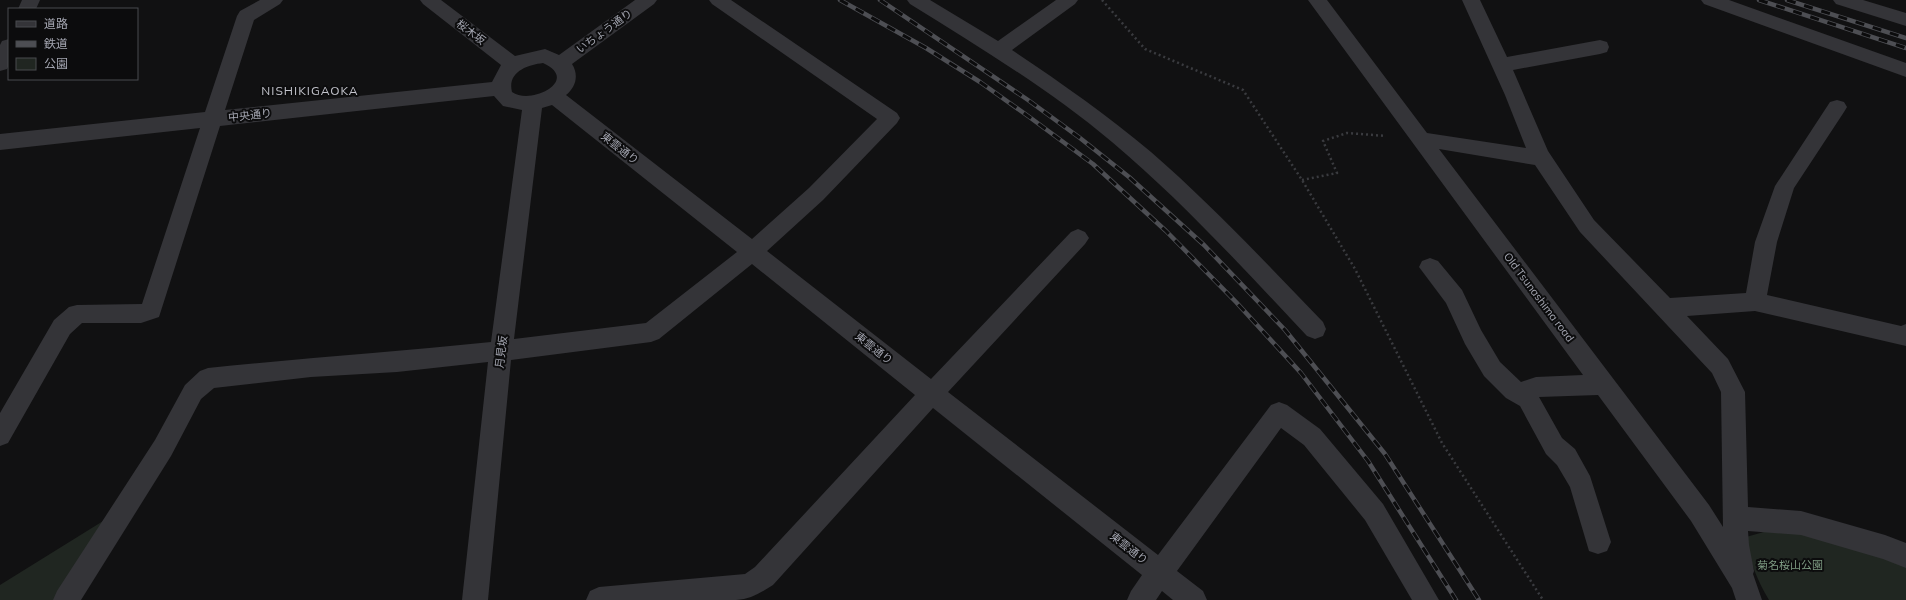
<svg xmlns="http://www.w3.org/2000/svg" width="1906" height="600" font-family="Mulish,'Noto Sans JP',sans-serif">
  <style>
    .green { fill: #202621 }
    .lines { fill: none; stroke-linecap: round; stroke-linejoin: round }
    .path { stroke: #3a3b3f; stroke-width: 2.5; stroke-dasharray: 2 3; stroke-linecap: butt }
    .minor { fill: #343438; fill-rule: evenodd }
    .rail-casing { stroke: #4d4e53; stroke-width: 4.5 }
    .rail { stroke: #0c0c0d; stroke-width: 3; stroke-dasharray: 9; stroke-linecap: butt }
    .labels { text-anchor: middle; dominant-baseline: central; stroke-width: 4; stroke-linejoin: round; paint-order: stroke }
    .street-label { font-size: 11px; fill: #a4a6b1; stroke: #0c0c0d }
    .park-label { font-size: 11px; fill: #7d9a82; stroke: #0c0c0d }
    .neighbourhood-label { font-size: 12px; letter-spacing: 1px; fill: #c4c5cd; stroke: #0c0c0d }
  </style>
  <rect width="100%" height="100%" fill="#111112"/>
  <path class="green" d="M 116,513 L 61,600 L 0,600 L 0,585 Z
    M 1778,528 L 1906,562 L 1906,600 L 1769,600 C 1757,580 1749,560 1746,537 Z"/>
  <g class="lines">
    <path class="path" d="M 1102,0 L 1145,49 L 1243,90 L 1302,180 L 1355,269 L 1442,443 L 1543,600
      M 1302,180 L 1337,173 L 1323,141 L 1347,133 L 1386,136"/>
    <path class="minor" d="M 22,0 L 40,0 L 36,9 L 18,9 Z
      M 260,0 L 283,0 L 280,4 L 254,20 L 225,110 L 492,82 L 501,65 L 423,4 L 420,0 L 441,0 L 515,56 L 545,49 L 559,55 L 635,0 L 657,0 L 654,4 L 572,64 C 579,75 576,87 566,95 L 752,239 L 809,188 L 877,119 L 712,4 L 709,0 L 731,0 L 897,113 L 900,118 L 897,123 L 823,200 L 767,251 L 931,379 L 1071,232 L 1078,229 L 1085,232 L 1089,238 L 1085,244 L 948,392 L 1158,555 L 1271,405 L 1279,402 L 1287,405 L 1320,429 L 1383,504 L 1439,600 L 1412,600 L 1365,520 L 1304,445 L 1281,428 L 1177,571 L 1203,591 L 1207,600 L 1173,600 L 1162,591 L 1156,600 L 1127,600 L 1131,591 L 1142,575 L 933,408 L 773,585 C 760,593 751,599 736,600 L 586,600 L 590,591 L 599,587 L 745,574 L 755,567 L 915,395 L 752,264 L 659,339 L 651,342 L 511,360 L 488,600 L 462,600 L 488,362 L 397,372 L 311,377 L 214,388 L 201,399 L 171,456 L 81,600 L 53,600 L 57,591 L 155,440 L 185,385 L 200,371 L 208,368 C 302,358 397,352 491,342 L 522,110 L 503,106 L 494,96 L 220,126 L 159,317 L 141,323 L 82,323 L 70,334 L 8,443 L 0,446 L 0,413 L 54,320 L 69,307 L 77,305 L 142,304 L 200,128 L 0,150 L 0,134 L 205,112 L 237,16 L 240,11 ZM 543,63 C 581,80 531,106 512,92 C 507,72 527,65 543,63 ZM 552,105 L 737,252 L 646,323 L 514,339 L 542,108 Z
      M 907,0 L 930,0 L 998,41 L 1056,0 L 1078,0 L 1075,4 L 1012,50 C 1060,82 1107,115 1151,152 C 1212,205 1267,264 1323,322 L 1326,329 L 1323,336 L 1315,339 L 1307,336 C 1244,269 1182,201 1112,142 C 1049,89 979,47 910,4 Z
      M 1308,0 L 1327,0 L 1427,133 L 1526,148 L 1505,95 L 1462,0 L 1480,0 L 1507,57 L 1600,40 L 1607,42 L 1609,47 L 1607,52 L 1600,54 L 1513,70 L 1548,151 L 1594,220 L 1670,298 L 1746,293 L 1755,242 L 1775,186 L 1830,102 L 1837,100 L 1844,102 L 1847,107 L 1844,112 L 1794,188 L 1777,242 L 1767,295 L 1901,326 L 1906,324 L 1906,346 L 1755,311 L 1687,316 L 1728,359 L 1745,392 L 1748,507 L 1801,511 L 1885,535 L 1906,543 L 1906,568 L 1883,559 L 1801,535 L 1748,531 L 1749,545 L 1754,571 L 1753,574 L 1762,600 L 1736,600 L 1732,588 L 1691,521 L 1598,395 L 1539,397 L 1562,438 L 1575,449 L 1590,476 L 1611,542 L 1607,551 L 1598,554 L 1589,551 L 1570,487 L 1557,465 L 1546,454 L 1520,406 L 1506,398 L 1484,376 L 1465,344 L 1446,303 L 1419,267 L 1422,261 L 1430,258 L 1438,261 L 1462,290 L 1481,330 L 1500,362 L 1521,382 L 1536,377 L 1583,375 ZM 1439,149 L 1535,165 L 1580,232 L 1712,373 L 1721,392 L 1723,527 L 1709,505 Z
      M 1701,0 L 1729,0 L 1906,63 L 1906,77 L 1704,4 Z
      M 1833,0 L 1863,0 L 1906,13 L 1906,26 L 1836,4 Z
      M 9,39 L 9,65 L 7,69 L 0,71 L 0,45 L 2,41 Z"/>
    <defs>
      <path id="rail" d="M 840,0 L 926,48 L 980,82 L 1028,116 L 1093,164 L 1166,231 L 1236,302 L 1301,373 L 1368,461 L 1456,600
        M 880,0 L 1028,100 L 1080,138 L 1129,177 L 1204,245 L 1285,330 L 1385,454 L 1479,600
        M 1759,0 L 1906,48
        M 1787,0 L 1906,38"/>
    </defs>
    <use href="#rail" class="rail-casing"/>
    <use href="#rail" class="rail"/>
  </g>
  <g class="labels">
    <g class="street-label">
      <text transform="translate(604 31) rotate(-36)">いちょう通り</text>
      <text transform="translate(471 32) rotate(37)">桜木坂</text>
      <text transform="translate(250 115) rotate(-6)">中央通り</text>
      <text transform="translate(620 148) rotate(38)">東雲通り</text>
      <text transform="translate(1539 297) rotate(53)">Old Tsunashima road</text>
      <text transform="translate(874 348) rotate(38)">東雲通り</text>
      <text transform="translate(501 352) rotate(-83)">月見坂</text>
      <text transform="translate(1129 548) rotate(38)">東雲通り</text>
    </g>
    <g class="park-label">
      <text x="1790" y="565">菊名桜山公園</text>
    </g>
    <g class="neighbourhood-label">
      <text x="310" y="90">NISHIKIGAOKA</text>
    </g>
  </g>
  <rect x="8" y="8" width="130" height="72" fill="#0c0c0d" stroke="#494a4f"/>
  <rect x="16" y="21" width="20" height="6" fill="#343438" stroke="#494a4f"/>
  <text x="44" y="28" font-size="12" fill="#a4a6b1">道路</text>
  <rect x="16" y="41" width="20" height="6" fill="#4d4e53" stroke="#494a4f"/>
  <text x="44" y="48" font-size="12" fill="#a4a6b1">鉄道</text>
  <rect x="16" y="58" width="20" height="12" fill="#202621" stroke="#494a4f"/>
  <text x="44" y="68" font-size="12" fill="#a4a6b1">公園</text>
</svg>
